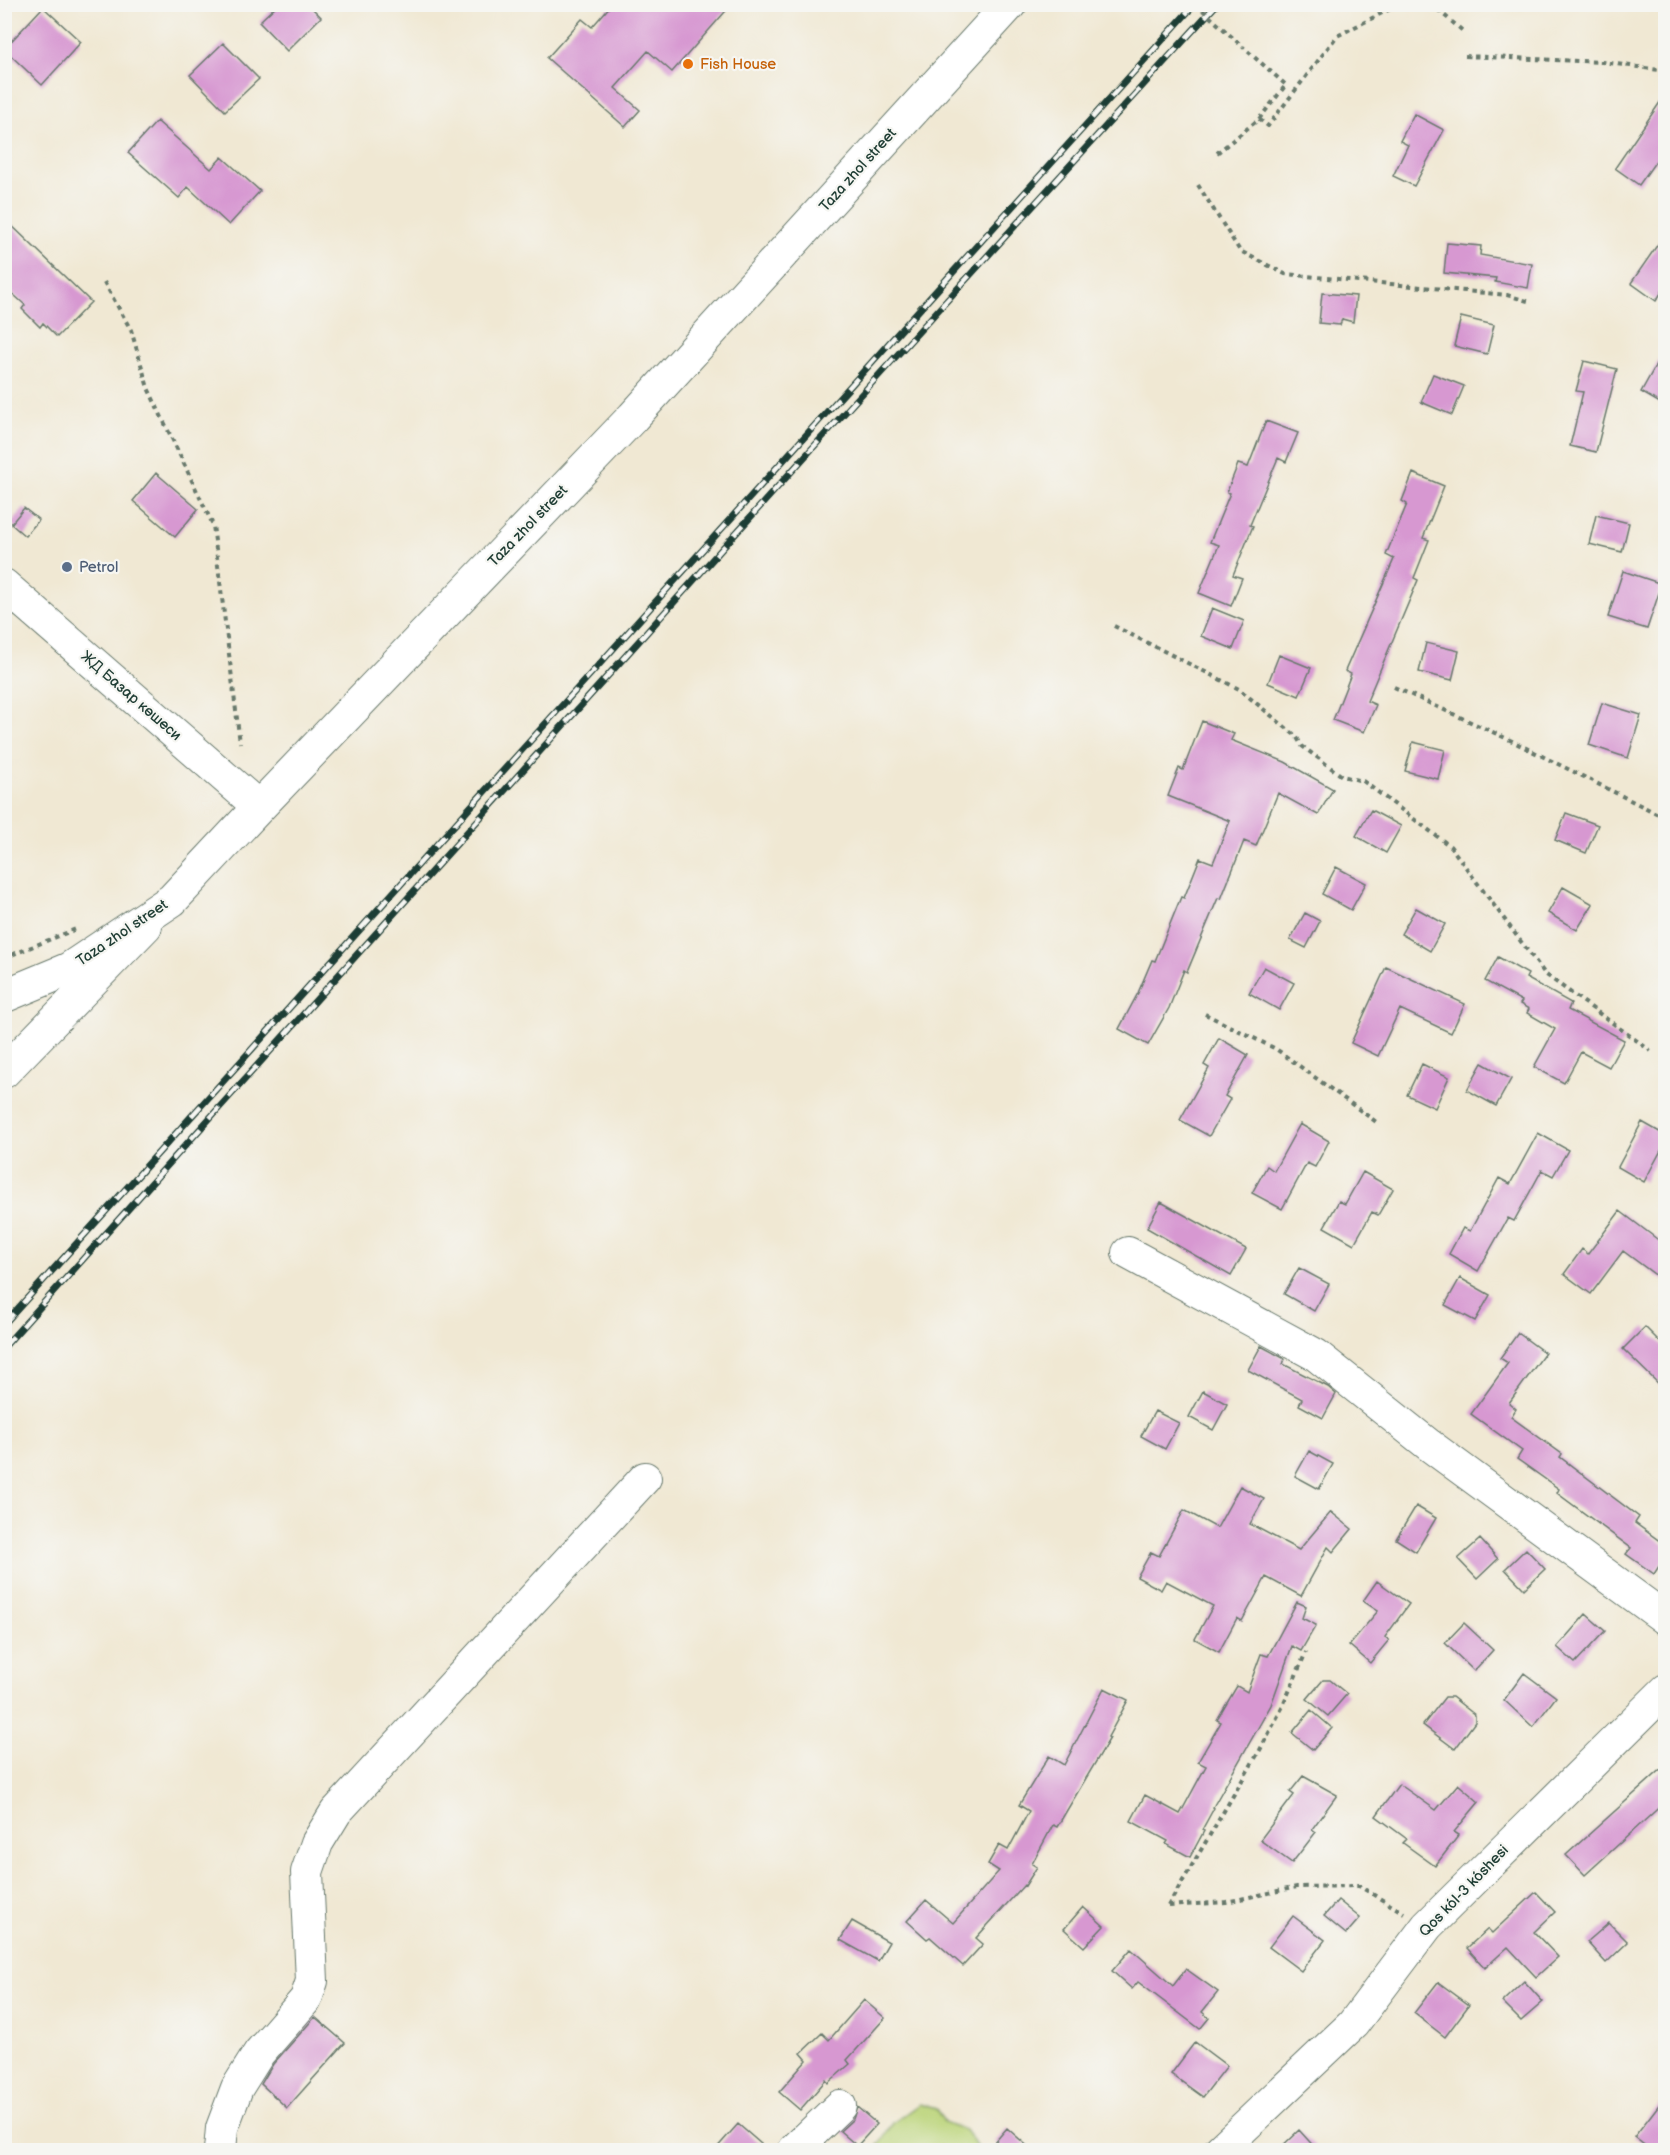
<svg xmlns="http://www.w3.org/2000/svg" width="1670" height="2155" font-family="'Balsamiq Sans',sans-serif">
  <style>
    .green { fill: #bbd479; stroke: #6d8856; stroke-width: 1.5 }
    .building { fill: #d798d1 }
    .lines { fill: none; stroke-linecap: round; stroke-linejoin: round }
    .minor-casing { stroke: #68796c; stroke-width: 34 }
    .major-casing { stroke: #68796c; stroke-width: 35 }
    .path { stroke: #68796c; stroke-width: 4; stroke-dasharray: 4.5 4.5; stroke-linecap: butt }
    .minor { stroke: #fff; stroke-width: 32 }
    .major { stroke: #fff; stroke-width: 33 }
    .rail-casing { stroke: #1f3d34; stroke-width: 7 }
    .rail { stroke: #f6f6f2; stroke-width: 4.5; stroke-dasharray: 14; stroke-linecap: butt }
    .path-bridge { stroke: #68796c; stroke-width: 4; stroke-dasharray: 4.5 4.5; stroke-linecap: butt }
    .food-dot { fill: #e8710a; stroke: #f6f6f2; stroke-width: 2 }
    .service-dot { fill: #5c6f8a; stroke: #f6f6f2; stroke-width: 2 }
    .labels { text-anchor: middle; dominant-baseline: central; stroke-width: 4.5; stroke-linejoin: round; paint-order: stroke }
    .food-label { font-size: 15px; fill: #c56008; stroke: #f6f6f2; text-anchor: start }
    .street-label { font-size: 15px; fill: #1f3d34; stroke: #f6f6f2 }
    .service-label { font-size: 15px; fill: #4e5e75; stroke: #f6f6f2; text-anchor: start }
  </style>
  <rect width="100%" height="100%" fill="#f6f6f2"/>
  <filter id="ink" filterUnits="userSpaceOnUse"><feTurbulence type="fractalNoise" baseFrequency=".0167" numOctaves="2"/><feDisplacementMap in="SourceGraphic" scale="12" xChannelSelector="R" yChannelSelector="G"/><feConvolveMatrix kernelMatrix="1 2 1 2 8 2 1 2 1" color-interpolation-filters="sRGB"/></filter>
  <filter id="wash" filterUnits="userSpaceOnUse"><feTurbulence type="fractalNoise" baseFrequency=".008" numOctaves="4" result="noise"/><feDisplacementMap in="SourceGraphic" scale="24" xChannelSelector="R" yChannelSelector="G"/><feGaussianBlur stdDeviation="1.35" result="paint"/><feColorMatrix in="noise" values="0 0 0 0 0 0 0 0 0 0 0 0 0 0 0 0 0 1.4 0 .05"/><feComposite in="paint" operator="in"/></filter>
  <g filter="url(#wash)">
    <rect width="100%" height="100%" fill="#f0e8d3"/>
    <path class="green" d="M 919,2104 L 936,2109 L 944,2122 L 965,2130 L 979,2150 L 875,2150 L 893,2123 Z"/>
    <g id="blocks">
      <path class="building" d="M 278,4 L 308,4 L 321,17 L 287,51 L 259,22 Z
        M 612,4 L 732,4 L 672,72 L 648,51 L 615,88 L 640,110 L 625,127 L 547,58 L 582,19 L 592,27 Z
        M 43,7 L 81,42 L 42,85 L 4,49 Z
        M 223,43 L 259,79 L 225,111 L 190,75 Z
        M 1665,95 L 1665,148 L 1639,185 L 1615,168 Z
        M 1414,114 L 1444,130 L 1414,186 L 1393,176 L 1408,145 L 1400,141 Z
        M 157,121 L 211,169 L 222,157 L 260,191 L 229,225 L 188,187 L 179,198 L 128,153 Z
        M 4,218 L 91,302 L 57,337 L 43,323 L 40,327 L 22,309 L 25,305 L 4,286 Z
        M 1665,234 L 1665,287 L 1656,301 L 1631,283 Z
        M 1447,243 L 1481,246 L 1480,255 L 1532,264 L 1528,288 L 1495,282 L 1496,278 L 1444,273 Z
        M 1322,293 L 1356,296 L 1353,322 L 1342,319 L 1340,325 L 1319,323 Z
        M 1461,317 L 1494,325 L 1487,354 L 1454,346 Z
        M 1665,349 L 1665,406 L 1641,392 Z
        M 1584,361 L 1617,369 L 1596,452 L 1570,446 L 1583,392 L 1576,391 Z
        M 1433,374 L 1464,386 L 1452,415 L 1421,402 Z
        M 1266,421 L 1298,433 L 1286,462 L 1278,458 L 1250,525 L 1253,526 L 1233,575 L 1242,578 L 1231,606 L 1199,593 L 1219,545 L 1210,542 L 1230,493 L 1227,492 L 1238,464 L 1248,467 Z
        M 156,473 L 198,509 L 175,537 L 133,501 Z
        M 1413,473 L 1444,486 L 1423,538 L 1429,540 L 1414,578 L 1418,580 L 1367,701 L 1376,705 L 1364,732 L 1333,720 L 1351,674 L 1345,671 L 1394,559 L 1386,555 L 1407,504 L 1402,501 Z
        M 24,508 L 39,520 L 25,536 L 11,524 Z
        M 1596,515 L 1629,523 L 1622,552 L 1589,544 Z
        M 1623,571 L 1662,584 L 1647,629 L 1608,617 Z
        M 1212,608 L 1244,621 L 1233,649 L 1201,636 Z
        M 1426,643 L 1459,651 L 1452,680 L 1419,672 Z
        M 1279,655 L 1311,668 L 1299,696 L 1268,683 Z
        M 1602,703 L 1641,715 L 1628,758 L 1589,745 Z
        M 1202,721 L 1234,734 L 1231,740 L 1285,762 L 1333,789 L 1318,815 L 1278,793 L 1256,846 L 1244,841 L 1221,899 L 1218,898 L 1187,972 L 1184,970 L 1169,1008 L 1148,1045 L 1119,1029 L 1138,993 L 1152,960 L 1155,961 L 1181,897 L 1184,898 L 1200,858 L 1213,863 L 1230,821 L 1168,796 L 1179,768 L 1183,770 Z
        M 1413,742 L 1445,750 L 1438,779 L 1405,771 Z
        M 1371,810 L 1401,826 L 1386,853 L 1356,836 Z
        M 1566,813 L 1598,825 L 1586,853 L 1555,840 Z
        M 1336,867 L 1366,883 L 1351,910 L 1322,894 Z
        M 1563,887 L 1593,904 L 1577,930 L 1548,913 Z
        M 1416,908 L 1445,924 L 1430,951 L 1401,934 Z
        M 1305,913 L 1320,921 L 1306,948 L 1290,940 Z
        M 1498,957 L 1528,974 L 1526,978 L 1571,1003 L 1568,1010 L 1624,1040 L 1609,1067 L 1581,1052 L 1564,1083 L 1534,1067 L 1555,1029 L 1527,1013 L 1529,1009 L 1520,1004 L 1522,1001 L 1485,981 Z
        M 1264,967 L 1294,983 L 1279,1010 L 1249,993 Z
        M 1386,967 L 1465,1004 L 1451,1033 L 1400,1009 L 1378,1056 L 1351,1043 Z
        M 1219,1038 L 1248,1055 L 1225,1096 L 1230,1099 L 1209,1136 L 1180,1120 L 1209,1068 L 1204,1065 Z
        M 1482,1063 L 1511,1079 L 1496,1106 L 1467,1090 Z
        M 1422,1064 L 1449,1077 L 1435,1108 L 1407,1095 Z
        M 1642,1122 L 1665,1135 L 1665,1143 L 1644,1182 L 1618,1167 Z
        M 1300,1124 L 1329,1141 L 1315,1167 L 1307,1163 L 1282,1209 L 1252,1193 L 1267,1166 L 1274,1171 Z
        M 1538,1133 L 1568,1150 L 1553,1176 L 1542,1170 L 1514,1221 L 1508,1218 L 1478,1271 L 1449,1254 L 1463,1228 L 1470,1231 L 1499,1178 L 1510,1184 Z
        M 1363,1172 L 1393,1189 L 1378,1215 L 1372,1212 L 1354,1244 L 1324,1227 L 1339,1201 L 1345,1204 Z
        M 1161,1202 L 1246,1249 L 1231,1276 L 1147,1228 Z
        M 1620,1211 L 1665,1245 L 1665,1282 L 1623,1251 L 1591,1294 L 1564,1274 L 1582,1249 L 1588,1254 Z
        M 1299,1268 L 1329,1284 L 1314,1311 L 1284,1294 Z
        M 1460,1278 L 1490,1295 L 1475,1321 L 1445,1305 Z
        M 1645,1327 L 1665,1347 L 1665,1390 L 1623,1349 Z
        M 1518,1333 L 1545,1353 L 1509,1403 L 1516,1409 L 1511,1417 L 1562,1454 L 1560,1457 L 1639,1517 L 1635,1523 L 1665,1545 L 1665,1557 L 1654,1574 L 1626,1554 L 1631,1548 L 1557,1493 L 1559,1489 L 1517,1459 L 1522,1451 L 1471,1414 L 1508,1363 L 1500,1358 Z
        M 1261,1346 L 1285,1359 L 1283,1364 L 1328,1387 L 1336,1394 L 1323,1418 L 1299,1405 L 1302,1399 L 1248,1370 Z
        M 1203,1391 L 1227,1404 L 1213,1430 L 1189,1417 Z
        M 1155,1411 L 1179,1423 L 1165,1449 L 1141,1436 Z
        M 1309,1451 L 1333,1464 L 1319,1489 L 1295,1476 Z
        M 1240,1486 L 1264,1499 L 1250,1524 L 1299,1550 L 1331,1512 L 1352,1529 L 1333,1552 L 1328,1547 L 1301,1596 L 1266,1577 L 1242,1621 L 1237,1618 L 1219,1652 L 1195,1639 L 1213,1606 L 1166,1581 L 1161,1590 L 1137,1577 L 1151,1552 L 1159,1556 L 1184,1510 L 1217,1528 Z
        M 1416,1506 L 1436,1518 L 1416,1552 L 1396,1539 Z
        M 1480,1539 L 1498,1559 L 1477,1579 L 1458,1559 Z
        M 1526,1549 L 1545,1569 L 1524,1589 L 1505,1569 Z
        M 1377,1581 L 1409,1604 L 1385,1637 L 1389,1640 L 1370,1663 L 1349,1645 L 1378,1611 L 1363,1601 Z
        M 1297,1602 L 1306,1606 L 1302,1618 L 1316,1625 L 1301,1651 L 1292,1646 L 1271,1705 L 1213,1807 L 1214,1808 L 1202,1830 L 1204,1831 L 1190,1857 L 1166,1844 L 1168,1841 L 1131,1821 L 1145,1795 L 1180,1814 L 1206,1766 L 1198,1762 L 1221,1722 L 1217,1720 L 1237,1686 L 1247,1692 L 1261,1654 L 1268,1656 Z
        M 1586,1614 L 1605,1631 L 1575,1663 L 1557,1647 Z
        M 1464,1623 L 1493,1650 L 1474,1671 L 1445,1643 Z
        M 1524,1673 L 1556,1697 L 1533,1727 L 1504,1700 Z
        M 1323,1680 L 1330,1680 L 1347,1694 L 1328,1716 L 1307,1699 Z
        M 1104,1688 L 1128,1700 L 1108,1737 L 1110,1738 L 1057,1827 L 1053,1825 L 1032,1864 L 1037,1867 L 1025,1886 L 1024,1885 L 976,1938 L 983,1944 L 963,1966 L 930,1937 L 927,1939 L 907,1921 L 926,1900 L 953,1923 L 999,1871 L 988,1864 L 999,1845 L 1008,1850 L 1029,1811 L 1019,1805 L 1049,1756 L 1064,1765 Z
        M 1445,1697 L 1452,1697 L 1475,1715 L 1475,1722 L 1455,1749 L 1423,1725 Z
        M 1311,1710 L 1332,1728 L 1313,1750 L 1292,1733 Z
        M 1665,1766 L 1665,1802 L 1585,1875 L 1566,1855 Z
        M 1303,1776 L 1337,1795 L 1312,1829 L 1316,1832 L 1292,1863 L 1260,1840 L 1294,1795 L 1290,1792 Z
        M 1399,1784 L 1436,1810 L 1458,1784 L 1479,1802 L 1454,1832 L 1459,1835 L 1435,1866 L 1403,1843 L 1407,1839 L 1376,1816 Z
        M 1536,1892 L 1555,1912 L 1534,1932 L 1558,1957 L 1536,1977 L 1508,1947 L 1485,1968 L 1467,1948 L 1488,1929 L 1492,1933 Z
        M 1338,1900 L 1360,1918 L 1346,1934 L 1324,1916 Z
        M 1083,1907 L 1104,1926 L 1084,1947 L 1064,1929 Z
        M 1293,1916 L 1325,1940 L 1301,1971 L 1269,1947 Z
        M 852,1921 L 889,1942 L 878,1961 L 840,1940 Z
        M 1609,1923 L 1628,1942 L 1606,1963 L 1587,1942 Z
        M 1131,1949 L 1173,1986 L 1186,1969 L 1218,1992 L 1202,2012 L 1209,2018 L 1200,2029 L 1138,1982 L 1132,1989 L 1112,1971 Z
        M 1524,1981 L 1543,2002 L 1521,2021 L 1502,2002 Z
        M 1438,1982 L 1469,2005 L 1445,2037 L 1414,2013 Z
        M 864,2000 L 885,2018 L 847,2060 L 850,2064 L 828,2083 L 826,2080 L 800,2110 L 779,2092 L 807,2060 L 801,2053 L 822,2033 L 829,2040 Z
        M 315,2017 L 345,2043 L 287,2108 L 261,2084 L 273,2064 Z
        M 1195,2042 L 1227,2066 L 1203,2097 L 1171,2074 Z
        M 1665,2097 L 1665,2151 L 1652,2151 L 1634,2137 Z
        M 857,2107 L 877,2124 L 857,2146 L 840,2131 L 853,2119 Z
        M 738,2124 L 769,2151 L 714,2151 Z
        M 1007,2128 L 1033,2151 L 1005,2151 L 995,2142 Z
        M 1299,2130 L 1318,2151 L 1277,2151 Z"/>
    </g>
  </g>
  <g filter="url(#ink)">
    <use href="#blocks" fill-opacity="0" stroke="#68796c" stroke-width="1.5"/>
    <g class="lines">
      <defs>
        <path id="minor" d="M 4,585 L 259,807
          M 4,1072 L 146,926
          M 1128,1253 L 1316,1355 L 1429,1445 L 1666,1619
          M 220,2150 L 222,2128 L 237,2088 L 259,2053 L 306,1999 L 312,1981 L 307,1872 L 317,1843 L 336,1812 L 645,1478
          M 794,2150 L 840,2106
          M 1220,2150 L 1353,2024 L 1427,1926 L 1666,1690"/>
        <path id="major" d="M 4,996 L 69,969 L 172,900 L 259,807 L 633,417 L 1010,4"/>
      </defs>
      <use href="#minor" class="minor-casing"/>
      <use href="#major" class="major-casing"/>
      <path class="path" d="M 1431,4 L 1464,32
        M 1465,56 L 1602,62 L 1666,71
        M 1259,119 L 1268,126 L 1337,36 L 1396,6 L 1403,4
        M 1217,153 L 1259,119 L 1286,85 L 1243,47
        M 1198,185 L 1240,251 L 1285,274 L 1507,295 L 1531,302
        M 104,282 L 131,330 L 148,388 L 213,525 L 240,743
        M 1114,626 L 1239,689 L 1296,736 L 1302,746 L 1342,776 L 1363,781 L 1450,846 L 1545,974 L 1651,1051
        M 1394,687 L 1510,740 L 1666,818
        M 4,958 L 76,929
        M 1205,1014 L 1276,1049 L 1379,1124
        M 1168,1906 L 1260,1750 L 1282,1708 L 1306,1652
        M 1169,1906 L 1226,1902 L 1297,1887 L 1359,1886 L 1404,1913"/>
      <use href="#minor" class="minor"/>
      <use href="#major" class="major"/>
      <defs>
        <path id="rail" d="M 4,1324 L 1195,4
          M 4,1347 L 818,442 L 1217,4"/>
      </defs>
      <use href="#rail" class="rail-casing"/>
      <use href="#rail" class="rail"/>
      <path class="path-bridge" d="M 1196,4 L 1243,47"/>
    </g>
  </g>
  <circle class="food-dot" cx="688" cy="64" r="6"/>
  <circle class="service-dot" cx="67" cy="567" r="6"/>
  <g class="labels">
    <g class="food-label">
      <text x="700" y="64">Fish House</text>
    </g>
    <g class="street-label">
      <text transform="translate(858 170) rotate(-48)">Taza zhol street</text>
      <text transform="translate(528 526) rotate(-46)">Taza zhol street</text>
      <text transform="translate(131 696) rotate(41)">ЖД Базар көшеси</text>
      <text transform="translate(122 933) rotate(-34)">Taza zhol street</text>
      <text transform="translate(1464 1891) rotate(-46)">Qos kól-3 kóshesi</text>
    </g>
    <g class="service-label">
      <text x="79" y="567">Petrol</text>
    </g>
  </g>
  <rect width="1670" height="2155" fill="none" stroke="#f6f6f2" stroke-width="24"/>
</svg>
